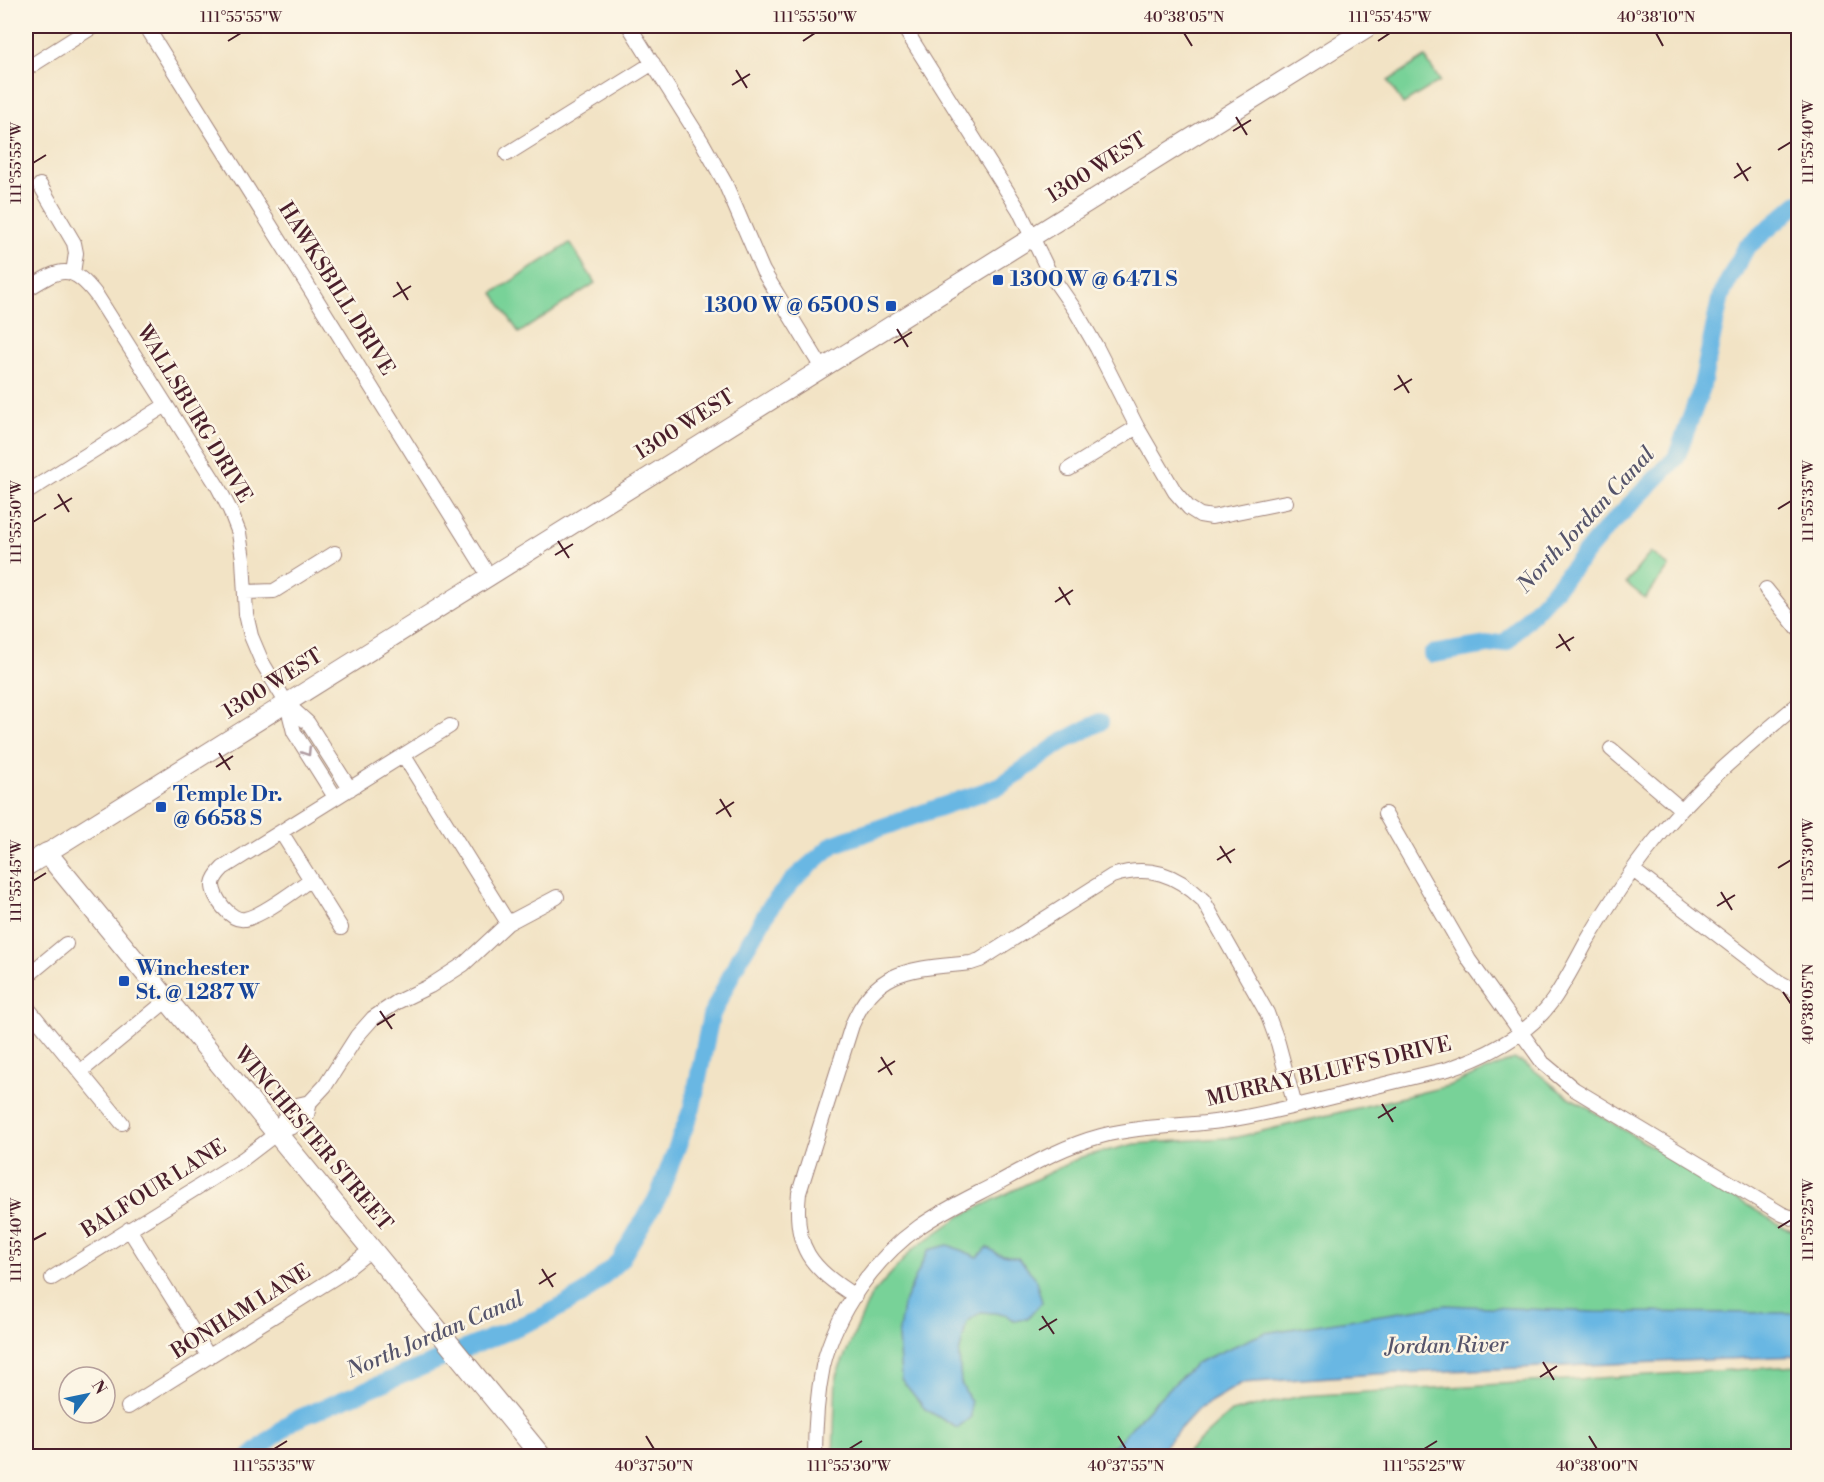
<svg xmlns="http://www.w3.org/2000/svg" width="1824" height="1482" font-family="'Libre Bodoni',serif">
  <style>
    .green { fill: #78d298; stroke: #617862; stroke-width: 1.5 }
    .water { fill: #69b7e3; stroke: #5a6b87; stroke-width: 1.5 }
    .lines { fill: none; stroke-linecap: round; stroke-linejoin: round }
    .canal { stroke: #69b7e3; stroke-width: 18 }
    .minor-casing { stroke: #9e8178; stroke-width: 16 }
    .tertiary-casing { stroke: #9e8178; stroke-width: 20 }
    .secondary-casing { stroke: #9e8178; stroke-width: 22 }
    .minor { stroke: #fff; stroke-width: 14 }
    .tertiary { stroke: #fff; stroke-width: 18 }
    .secondary { stroke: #fff; stroke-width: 20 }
    .oneway { stroke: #ae9aa0 }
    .ticks { fill: none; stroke: #4a1f2b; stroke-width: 2 }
    .transit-dot { fill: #1a4fb4; stroke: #fcf5e5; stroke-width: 2 }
    .labels { text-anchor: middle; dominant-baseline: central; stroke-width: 5; stroke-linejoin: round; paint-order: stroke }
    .street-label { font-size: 21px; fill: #4a1f2b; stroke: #fcf5e5 }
    .transit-label { font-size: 21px; font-weight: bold; fill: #164399; stroke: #fcf5e5; text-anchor: start }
    .water-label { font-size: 22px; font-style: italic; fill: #55546b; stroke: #fcf5e5 }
    .neatline { fill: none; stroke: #4a1f2b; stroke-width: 2 }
    .ticks-label { font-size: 15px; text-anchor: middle; fill: #4a1f2b }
  </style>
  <rect width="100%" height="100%" fill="#fcf5e5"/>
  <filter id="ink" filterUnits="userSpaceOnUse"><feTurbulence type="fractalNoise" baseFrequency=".0167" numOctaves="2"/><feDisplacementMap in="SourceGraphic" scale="12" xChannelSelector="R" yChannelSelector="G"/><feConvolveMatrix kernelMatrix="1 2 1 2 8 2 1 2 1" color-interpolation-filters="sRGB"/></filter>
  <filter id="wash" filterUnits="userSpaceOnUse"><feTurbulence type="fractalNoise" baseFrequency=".008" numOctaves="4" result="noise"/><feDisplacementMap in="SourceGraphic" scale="24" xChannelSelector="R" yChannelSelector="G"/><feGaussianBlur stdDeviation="1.35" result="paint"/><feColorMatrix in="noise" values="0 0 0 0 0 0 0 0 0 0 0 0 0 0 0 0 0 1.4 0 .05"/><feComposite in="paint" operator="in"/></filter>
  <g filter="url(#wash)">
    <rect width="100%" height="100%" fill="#f2e3c5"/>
    <path class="green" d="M 1425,57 L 1440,81 L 1403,104 L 1388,81 Z
      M 570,243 L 595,283 L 519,333 L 493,293 Z
      M 1651,552 L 1669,567 L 1645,598 L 1626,583 Z
      M 1514,1059 C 1535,1066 1548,1084 1566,1095 C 1640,1139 1712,1184 1785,1228 L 1798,1232 L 1798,1324 L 1247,1360 L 1126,1456 L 833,1456 L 836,1376 L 871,1296 L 912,1250 L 961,1216 L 1081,1157 L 1135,1144 L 1238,1137 L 1448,1086 Z
      M 1798,1366 L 1798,1456 L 1183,1456 L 1231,1412 L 1301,1396 Z"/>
    <path class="water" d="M 948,1245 L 978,1257 L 987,1247 L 998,1254 L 1018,1258 L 1035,1277 L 1042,1302 L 1028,1318 L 1015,1321 L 1005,1314 L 981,1312 L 967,1322 L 959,1354 L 961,1383 L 971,1402 L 971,1417 L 957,1428 L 925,1409 L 901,1379 L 898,1337 L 903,1305 L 928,1250 Z
      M 1446,1305 L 1594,1312 L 1798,1313 L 1798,1356 L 1376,1374 L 1242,1383 L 1198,1409 L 1155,1456 L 1105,1456 L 1152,1405 L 1196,1363 L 1264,1333 Z"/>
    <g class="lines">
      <path class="canal" d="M 1432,654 L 1506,642 L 1555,589 L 1603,532 L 1676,458 L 1701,390 L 1721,295 L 1746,248 L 1798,203
        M 251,1456 L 292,1421 L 546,1315 L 585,1293 L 620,1260 L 658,1197 L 692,1108 L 711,1016 L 739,959 L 771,906 L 797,876 L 834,844 L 1000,786 L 1062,742 L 1100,722"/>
    </g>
  </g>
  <g filter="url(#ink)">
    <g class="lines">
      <defs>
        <path id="minor" d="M 146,26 L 489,576
          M 629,26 L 702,142 L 725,183 L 763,271 L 822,368
          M 903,26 L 1019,210 L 1050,274 L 1075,310 L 1097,348 L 1137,427 L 1175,492 L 1189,508 L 1200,515 L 1212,517 L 1286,502
          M 26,69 L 94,26
          M 507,154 L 653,63
          M 40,185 L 74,243 L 76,253 L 73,273
          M 26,290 C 58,270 70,260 97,296 L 218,487 L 230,510 L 239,533 L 243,559 L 246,614 L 251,636 L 262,662 L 287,704 L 308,723 L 350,789
          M 1069,469 L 1137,427
          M 26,493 L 166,405
          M 1766,589 L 1798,629
          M 245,592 L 274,591 L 335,553
          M 287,704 L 294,732 L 335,797
          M 1611,749 L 1681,809
          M 404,756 L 508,923
          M 1385,814 L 1469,960 L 1543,1063 L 1574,1089 L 1782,1214 L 1798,1220
          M 281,832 L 341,928
          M 1633,870 L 1779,982 L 1798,992
          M 310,880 C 294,891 262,916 245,919 C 231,922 212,897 213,884 C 214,877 219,872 223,868 L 450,726
          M 26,977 L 66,944
          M 26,1006 L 122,1123
          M 80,1072 L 166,1001
          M 277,1133 L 286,1115 L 297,1105 L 310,1102 L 325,1086 L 357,1036 L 373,1018 L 397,1002 L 430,986 L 464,964 L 508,923 L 557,897
          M 129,1229 L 209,1357
          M 52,1278 L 243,1159 L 277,1133 L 294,1126 L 307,1115 L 310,1102
          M 855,1296 C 811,1268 793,1248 799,1193 L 852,1025 C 876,966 916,969 971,963 L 980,960 L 1112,876 C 1149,864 1176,874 1203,900 L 1267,1013 L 1278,1043 L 1295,1106
          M 128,1407 L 342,1273 L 372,1249
          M 815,1456 C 815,1426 817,1396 823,1366 C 836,1312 874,1259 919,1227 C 943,1210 969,1198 994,1185 C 1029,1166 1063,1146 1101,1136 C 1147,1124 1195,1127 1240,1118 C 1310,1105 1379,1084 1448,1069 C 1486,1056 1529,1034 1553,1000 C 1566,981 1576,961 1587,941 C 1607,907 1629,873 1654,842 C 1696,788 1746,748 1798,704"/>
        <path id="tertiary" d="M 47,853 L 1370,26"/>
        <path id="secondary" d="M 26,866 L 47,853 L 541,1456"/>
      </defs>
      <use href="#minor" class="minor-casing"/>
      <use href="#tertiary" class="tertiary-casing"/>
      <use href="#secondary" class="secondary-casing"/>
      <use href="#minor" class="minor"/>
      <use href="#tertiary" class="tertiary"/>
      <use href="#secondary" class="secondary"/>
    </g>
    <defs><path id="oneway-chevron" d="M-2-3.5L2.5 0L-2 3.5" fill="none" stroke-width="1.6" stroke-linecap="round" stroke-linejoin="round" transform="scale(1.5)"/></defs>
    <use class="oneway" href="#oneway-chevron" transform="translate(307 752) rotate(57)"/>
  </g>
  <path class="ticks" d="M 1184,33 L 1192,46M 1656,33 L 1663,46M 228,41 L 241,33M 803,41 L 815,33M 1378,41 L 1390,33M 736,70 L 747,88M 732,85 L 750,74M 1236,117 L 1247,135M 1233,131 L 1251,120M 1778,150 L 1791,142M 33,163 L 46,155M 1737,163 L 1748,181M 1734,178 L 1751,167M 397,282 L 408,300M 393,297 L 411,286M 897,329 L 908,347M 894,343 L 912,332M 1398,375 L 1409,393M 1394,390 L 1412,379M 58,494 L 69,512M 54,509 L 72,498M 1778,509 L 1791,501M 33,522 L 46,514M 558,541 L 569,558M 555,555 L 573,544M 1059,587 L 1070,605M 1055,602 L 1073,590M 1559,634 L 1570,651M 1556,648 L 1574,637M 219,753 L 230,770M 216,767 L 233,756M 720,799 L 731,817M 716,814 L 734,802M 1220,846 L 1231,863M 1217,860 L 1235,849M 1778,868 L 1791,860M 33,881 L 46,873M 1721,892 L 1732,910M 1717,906 L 1735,895M 1783,992 L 1791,1004M 380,1011 L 392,1029M 377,1025 L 395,1014M 881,1057 L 892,1075M 878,1072 L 895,1061M 1382,1104 L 1393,1122M 1378,1118 L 1396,1107M 1778,1228 L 1791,1220M 33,1240 L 46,1233M 542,1269 L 553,1287M 539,1284 L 556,1273M 1042,1316 L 1054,1334M 1039,1330 L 1057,1319M 1543,1362 L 1554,1380M 1540,1377 L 1557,1366M 646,1436 L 654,1449M 1118,1436 L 1126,1449M 1589,1436 L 1597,1449M 274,1449 L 287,1441M 849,1449 L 862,1441M 1424,1449 L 1437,1441"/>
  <g class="transit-dot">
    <rect x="992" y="274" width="12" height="12" rx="3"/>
    <rect x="885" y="300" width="12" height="12" rx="3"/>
    <rect x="155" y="801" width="12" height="12" rx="3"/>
    <rect x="118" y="975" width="12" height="12" rx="3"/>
  </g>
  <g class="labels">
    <g class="street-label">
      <text transform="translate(1097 168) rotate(-32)">1300 WEST</text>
      <text transform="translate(336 289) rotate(58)">HAWKSBILL DRIVE</text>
      <text transform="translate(194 414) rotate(59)">WALLSBURG DRIVE</text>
      <text transform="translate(685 425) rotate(-32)">1300 WEST</text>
      <text transform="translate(273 684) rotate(-32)">1300 WEST</text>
      <text transform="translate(1329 1072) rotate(-13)">MURRAY BLUFFS DRIVE</text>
      <text transform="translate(313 1139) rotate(50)">WINCHESTER STREET</text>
      <text transform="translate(154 1189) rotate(-32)">BALFOUR LANE</text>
      <text transform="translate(241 1312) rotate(-32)">BONHAM LANE</text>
    </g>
    <g class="transit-label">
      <text x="1010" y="280">1300 W @ 6471 S</text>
      <text x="879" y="306" text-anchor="end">1300 W @ 6500 S</text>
      <text x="173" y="795">Temple Dr.<tspan x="173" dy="24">@ 6658 S</tspan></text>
      <text x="136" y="969">Winchester<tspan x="136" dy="24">St. @ 1287 W</tspan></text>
    </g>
    <g class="water-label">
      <text transform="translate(1586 520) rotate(-47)">North Jordan Canal</text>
      <text transform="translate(435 1335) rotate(-23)">North Jordan Canal</text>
      <text transform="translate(1447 1346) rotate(-1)">Jordan River</text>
    </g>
  </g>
  <rect width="1824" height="1482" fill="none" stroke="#fcf5e5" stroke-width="66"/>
  <g transform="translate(87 1395) rotate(58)"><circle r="28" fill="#fcf5e5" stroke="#b59f9b" stroke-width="1.5"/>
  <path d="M0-4.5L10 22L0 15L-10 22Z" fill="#1f6fb2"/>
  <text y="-9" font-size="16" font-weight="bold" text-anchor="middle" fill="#4a1f2b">N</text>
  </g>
  <rect x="33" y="33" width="1758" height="1416" class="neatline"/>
  <g class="ticks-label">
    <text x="241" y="22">111°55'55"W</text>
    <text x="815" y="22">111°55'50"W</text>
    <text x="1184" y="22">40°38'05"N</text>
    <text x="1390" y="22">111°55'45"W</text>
    <text x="1656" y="22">40°38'10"N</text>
    <text transform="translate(1808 142) rotate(-90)" y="5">111°55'40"W</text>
    <text transform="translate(16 163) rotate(-90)" y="5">111°55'55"W</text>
    <text transform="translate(1808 501) rotate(-90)" y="5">111°55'35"W</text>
    <text transform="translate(16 522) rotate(-90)" y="5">111°55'50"W</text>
    <text transform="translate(1808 860) rotate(-90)" y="5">111°55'30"W</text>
    <text transform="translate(16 881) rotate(-90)" y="5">111°55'45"W</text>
    <text transform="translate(1808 1004) rotate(-90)" y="5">40°38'05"N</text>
    <text transform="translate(1808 1220) rotate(-90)" y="5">111°55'25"W</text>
    <text transform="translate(16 1240) rotate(-90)" y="5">111°55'40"W</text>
    <text x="274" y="1471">111°55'35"W</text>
    <text x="654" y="1471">40°37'50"N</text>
    <text x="849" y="1471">111°55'30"W</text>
    <text x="1126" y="1471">40°37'55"N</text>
    <text x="1424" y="1471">111°55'25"W</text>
    <text x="1597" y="1471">40°38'00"N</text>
  </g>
</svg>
